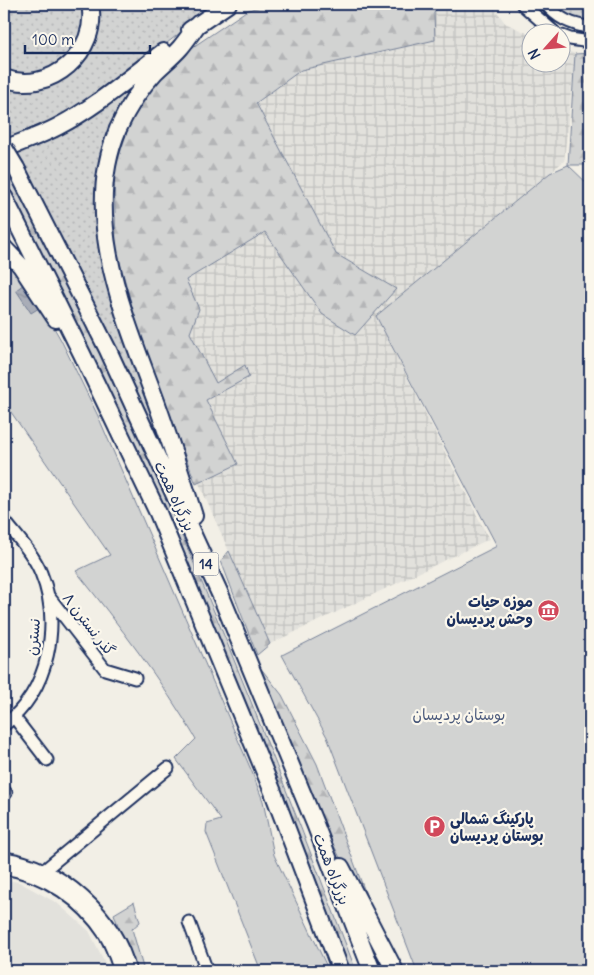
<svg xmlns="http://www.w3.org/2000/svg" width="594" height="975" font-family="Delius,'Playpen Sans Arabic',sans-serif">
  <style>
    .built { fill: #e2e1dc }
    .industrial { fill: url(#industrial-grid) }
    .grass { fill: url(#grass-dots); stroke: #768198 }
    .forest { fill: url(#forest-firs); stroke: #768198 }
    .park { fill: #d2d3d2; stroke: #768198 }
    .water { fill: url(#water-ripples); stroke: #707b93 }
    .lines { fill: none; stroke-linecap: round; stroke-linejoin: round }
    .stream { stroke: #707b93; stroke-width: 2.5 }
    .minor-casing { stroke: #1b2f5e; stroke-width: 15 }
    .highway-casing { stroke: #1b2f5e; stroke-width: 20 }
    .minor { stroke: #fbf7ec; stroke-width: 11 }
    .highway { stroke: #fbf7ec; stroke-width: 16 }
    .highway-bridge-casing { stroke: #1b2f5e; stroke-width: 20; stroke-linecap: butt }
    .highway-bridge { stroke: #fbf7ec; stroke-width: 16 }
    .labels { text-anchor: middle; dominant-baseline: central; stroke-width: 4.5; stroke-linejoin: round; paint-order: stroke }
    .shield { fill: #fbf7ec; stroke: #5e6b89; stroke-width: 1 }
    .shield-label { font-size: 14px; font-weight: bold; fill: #1b2f5e }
    .street-label { font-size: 15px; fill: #1b2f5e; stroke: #fbf7ec }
    .poi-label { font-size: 15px; font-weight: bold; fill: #1b2f5e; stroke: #fbf7ec; text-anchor: end }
    .park-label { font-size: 15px; fill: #49587b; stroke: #fbf7ec }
  </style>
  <defs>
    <pattern id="industrial-grid" width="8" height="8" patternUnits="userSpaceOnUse" patternTransform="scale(1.25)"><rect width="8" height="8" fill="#e2e1dc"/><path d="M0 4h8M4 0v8" fill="none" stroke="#c1c1bf"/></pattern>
    <pattern id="grass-dots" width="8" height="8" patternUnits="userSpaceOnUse" patternTransform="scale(1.25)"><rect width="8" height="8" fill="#d2d3d2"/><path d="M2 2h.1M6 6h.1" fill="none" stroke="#b4b5b7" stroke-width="1.8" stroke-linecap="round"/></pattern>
    <pattern id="forest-firs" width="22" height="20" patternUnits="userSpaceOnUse" patternTransform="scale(1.25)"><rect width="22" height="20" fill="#d2d3d2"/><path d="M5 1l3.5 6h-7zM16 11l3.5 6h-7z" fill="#b4b5b7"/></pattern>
    <pattern id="water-ripples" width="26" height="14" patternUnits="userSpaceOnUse" patternTransform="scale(1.25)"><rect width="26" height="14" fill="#a9adb7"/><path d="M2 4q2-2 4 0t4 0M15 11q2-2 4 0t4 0" fill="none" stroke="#898d98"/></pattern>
  </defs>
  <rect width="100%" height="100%" fill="#f2efe6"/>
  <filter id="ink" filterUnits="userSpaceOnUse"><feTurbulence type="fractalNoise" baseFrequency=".02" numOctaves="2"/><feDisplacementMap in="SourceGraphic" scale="10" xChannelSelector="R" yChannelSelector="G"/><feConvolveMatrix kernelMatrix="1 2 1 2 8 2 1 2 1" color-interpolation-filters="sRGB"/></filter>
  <g filter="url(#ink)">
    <path class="built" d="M 4,880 L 19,882 L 57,903 L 89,931 L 109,971 L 4,971 Z"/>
    <path class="industrial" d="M 279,4 L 492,4 L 505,23 L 531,35 L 532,62 L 562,62 L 562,48 L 575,54 L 564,161 L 376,316 L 489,539 L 270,644 L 194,472 L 149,270 Z"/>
    <path class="grass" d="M 4,4 L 85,4 L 84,33 L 64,64 L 31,77 L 4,73 Z
      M 96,4 L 217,4 L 126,75 L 69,115 L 8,142 L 4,135 L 4,84 L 61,79 Z
      M 553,6 L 590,8 L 590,22 L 575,20 Z
      M 145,79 L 99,203 L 187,511 L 14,152 L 128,86 Z"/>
    <path class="forest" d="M 266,4 L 439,4 L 434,13 L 435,40 L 301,70 L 256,103 L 336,254 L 396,289 L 355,335 L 322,314 L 265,232 L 186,280 L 199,309 L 190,333 L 216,383 L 245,365 L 249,377 L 206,400 L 238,464 L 196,484 L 144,349 L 116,249 L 114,172 L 130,122 L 151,86 L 193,47 L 246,11 Z
      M 590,53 L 590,165 L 568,165 L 575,54 Z
      M 7,172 C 55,254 95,340 134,427 C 215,605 286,788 356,971 L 347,971 L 128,435 L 70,310 L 4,186 L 4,174 Z
      M 229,551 L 270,644 L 257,655 L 221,561 Z
      M 259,666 L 282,695 L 317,764 L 388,953 L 319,816 L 295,761 Z
      M 134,902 L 140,922 L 132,929 L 144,971 L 134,971 L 114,914 Z"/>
    <path class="park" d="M 568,165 L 590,186 L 590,971 L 417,971 L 327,737 L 282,655 L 497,546 L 376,316 L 550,173 Z
      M 4,262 L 11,266 L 46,314 L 61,340 L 98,416 L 252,772 L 263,801 L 274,855 L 329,971 L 261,971 L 206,832 L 207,824 L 221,820 L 176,759 L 196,739 C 161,680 119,625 76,571 L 110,555 L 4,402 Z"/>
    <path class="water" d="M 24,284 L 39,308 L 31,313 L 16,290 Z"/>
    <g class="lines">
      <path class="stream" d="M 567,4 L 590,6"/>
      <defs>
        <path id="minor" d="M 522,4 L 554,32
          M 546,4 C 558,19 572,25 590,27
          M 562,36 L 570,39 L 590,42
          M 4,520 C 16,536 33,553 41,573 C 62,624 49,691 4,725
          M 49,597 L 105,669 L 135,678
          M 14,717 L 47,760
          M 4,791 L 6,793
          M 4,858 C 61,866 116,915 130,971
          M 4,868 C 45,874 83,901 105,935 C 112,946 116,959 120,971
          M 36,877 L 168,768
          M 189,922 L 207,971"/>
        <path id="highway" d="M 190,30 L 228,4
          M 4,78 C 50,96 100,51 90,4
          M 4,149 C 21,142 40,136 57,127 C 96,107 129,78 163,52
          M 16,168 L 108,350 L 221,596 L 315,824 L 372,971
          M 4,197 L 82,354 L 158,513 L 273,792 L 341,971
          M 4,248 L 21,266 L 56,319
          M 194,516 C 182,478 170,441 157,404 C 126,319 80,219 118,129 C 127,109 140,88 155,72 C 163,64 172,57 180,48 C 186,41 192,32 198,24
          M 341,867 L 395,971"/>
      </defs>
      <use href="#minor" class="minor-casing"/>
      <use href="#highway" class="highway-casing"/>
      <use href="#minor" class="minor"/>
      <use href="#highway" class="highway"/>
      <defs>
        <path id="highway-bridge" d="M 4,148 L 16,168"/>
      </defs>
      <use href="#highway-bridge" class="highway-bridge-casing"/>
      <use href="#highway-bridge" class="highway-bridge"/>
    </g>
  </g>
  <defs>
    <symbol id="museum-disc" viewBox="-11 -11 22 22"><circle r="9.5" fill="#d1495b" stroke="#fbf7ec"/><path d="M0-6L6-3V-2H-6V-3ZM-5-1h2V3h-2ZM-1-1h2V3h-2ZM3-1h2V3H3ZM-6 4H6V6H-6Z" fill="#fff"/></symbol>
    <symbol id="parking-disc" viewBox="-11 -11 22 22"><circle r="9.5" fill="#d1495b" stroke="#fbf7ec"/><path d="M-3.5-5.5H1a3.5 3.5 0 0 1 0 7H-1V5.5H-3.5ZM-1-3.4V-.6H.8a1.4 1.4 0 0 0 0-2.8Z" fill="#fff"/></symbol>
  </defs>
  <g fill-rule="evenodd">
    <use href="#museum-disc" x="536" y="598" width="25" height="25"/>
    <use href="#parking-disc" x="422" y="814" width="25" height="25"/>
  </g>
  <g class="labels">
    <rect class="shield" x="193.5" y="552.5" width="25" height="23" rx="4"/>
    <g class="shield-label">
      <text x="206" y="564">14</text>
    </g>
    <g class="street-label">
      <text transform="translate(175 496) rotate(65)">بزرگراه همت</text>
      <text transform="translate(89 624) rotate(52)">گذر نسترن ۸</text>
      <text transform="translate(33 637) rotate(-85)">نسترن</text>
      <text transform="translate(332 869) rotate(69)">بزرگراه همت</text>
    </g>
    <g class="poi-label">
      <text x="533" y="601">موزه حیات<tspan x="533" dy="17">وحش پردیسان</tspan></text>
      <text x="450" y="818" text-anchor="start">پارکینگ شمالی<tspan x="450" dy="17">بوستان پردیسان</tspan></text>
    </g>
    <g class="park-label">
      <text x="459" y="714">بوستان پردیسان</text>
    </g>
  </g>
  <rect width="594" height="975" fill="none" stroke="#fbf7ec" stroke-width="20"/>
  <rect x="10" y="10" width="574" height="955" fill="none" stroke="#1b2f5e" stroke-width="2" filter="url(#ink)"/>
  <g transform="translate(546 48) rotate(243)"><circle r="24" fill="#fbf7ec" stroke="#a1a7b3"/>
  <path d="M0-4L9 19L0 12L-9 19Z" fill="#d1495b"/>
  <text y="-8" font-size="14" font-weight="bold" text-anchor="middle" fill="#1b2f5e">N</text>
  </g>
  <path d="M25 45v8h125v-8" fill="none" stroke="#1b2f5e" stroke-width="2.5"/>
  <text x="32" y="45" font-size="15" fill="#1b2f5e" stroke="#fbf7ec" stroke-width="4" paint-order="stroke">100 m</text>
</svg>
